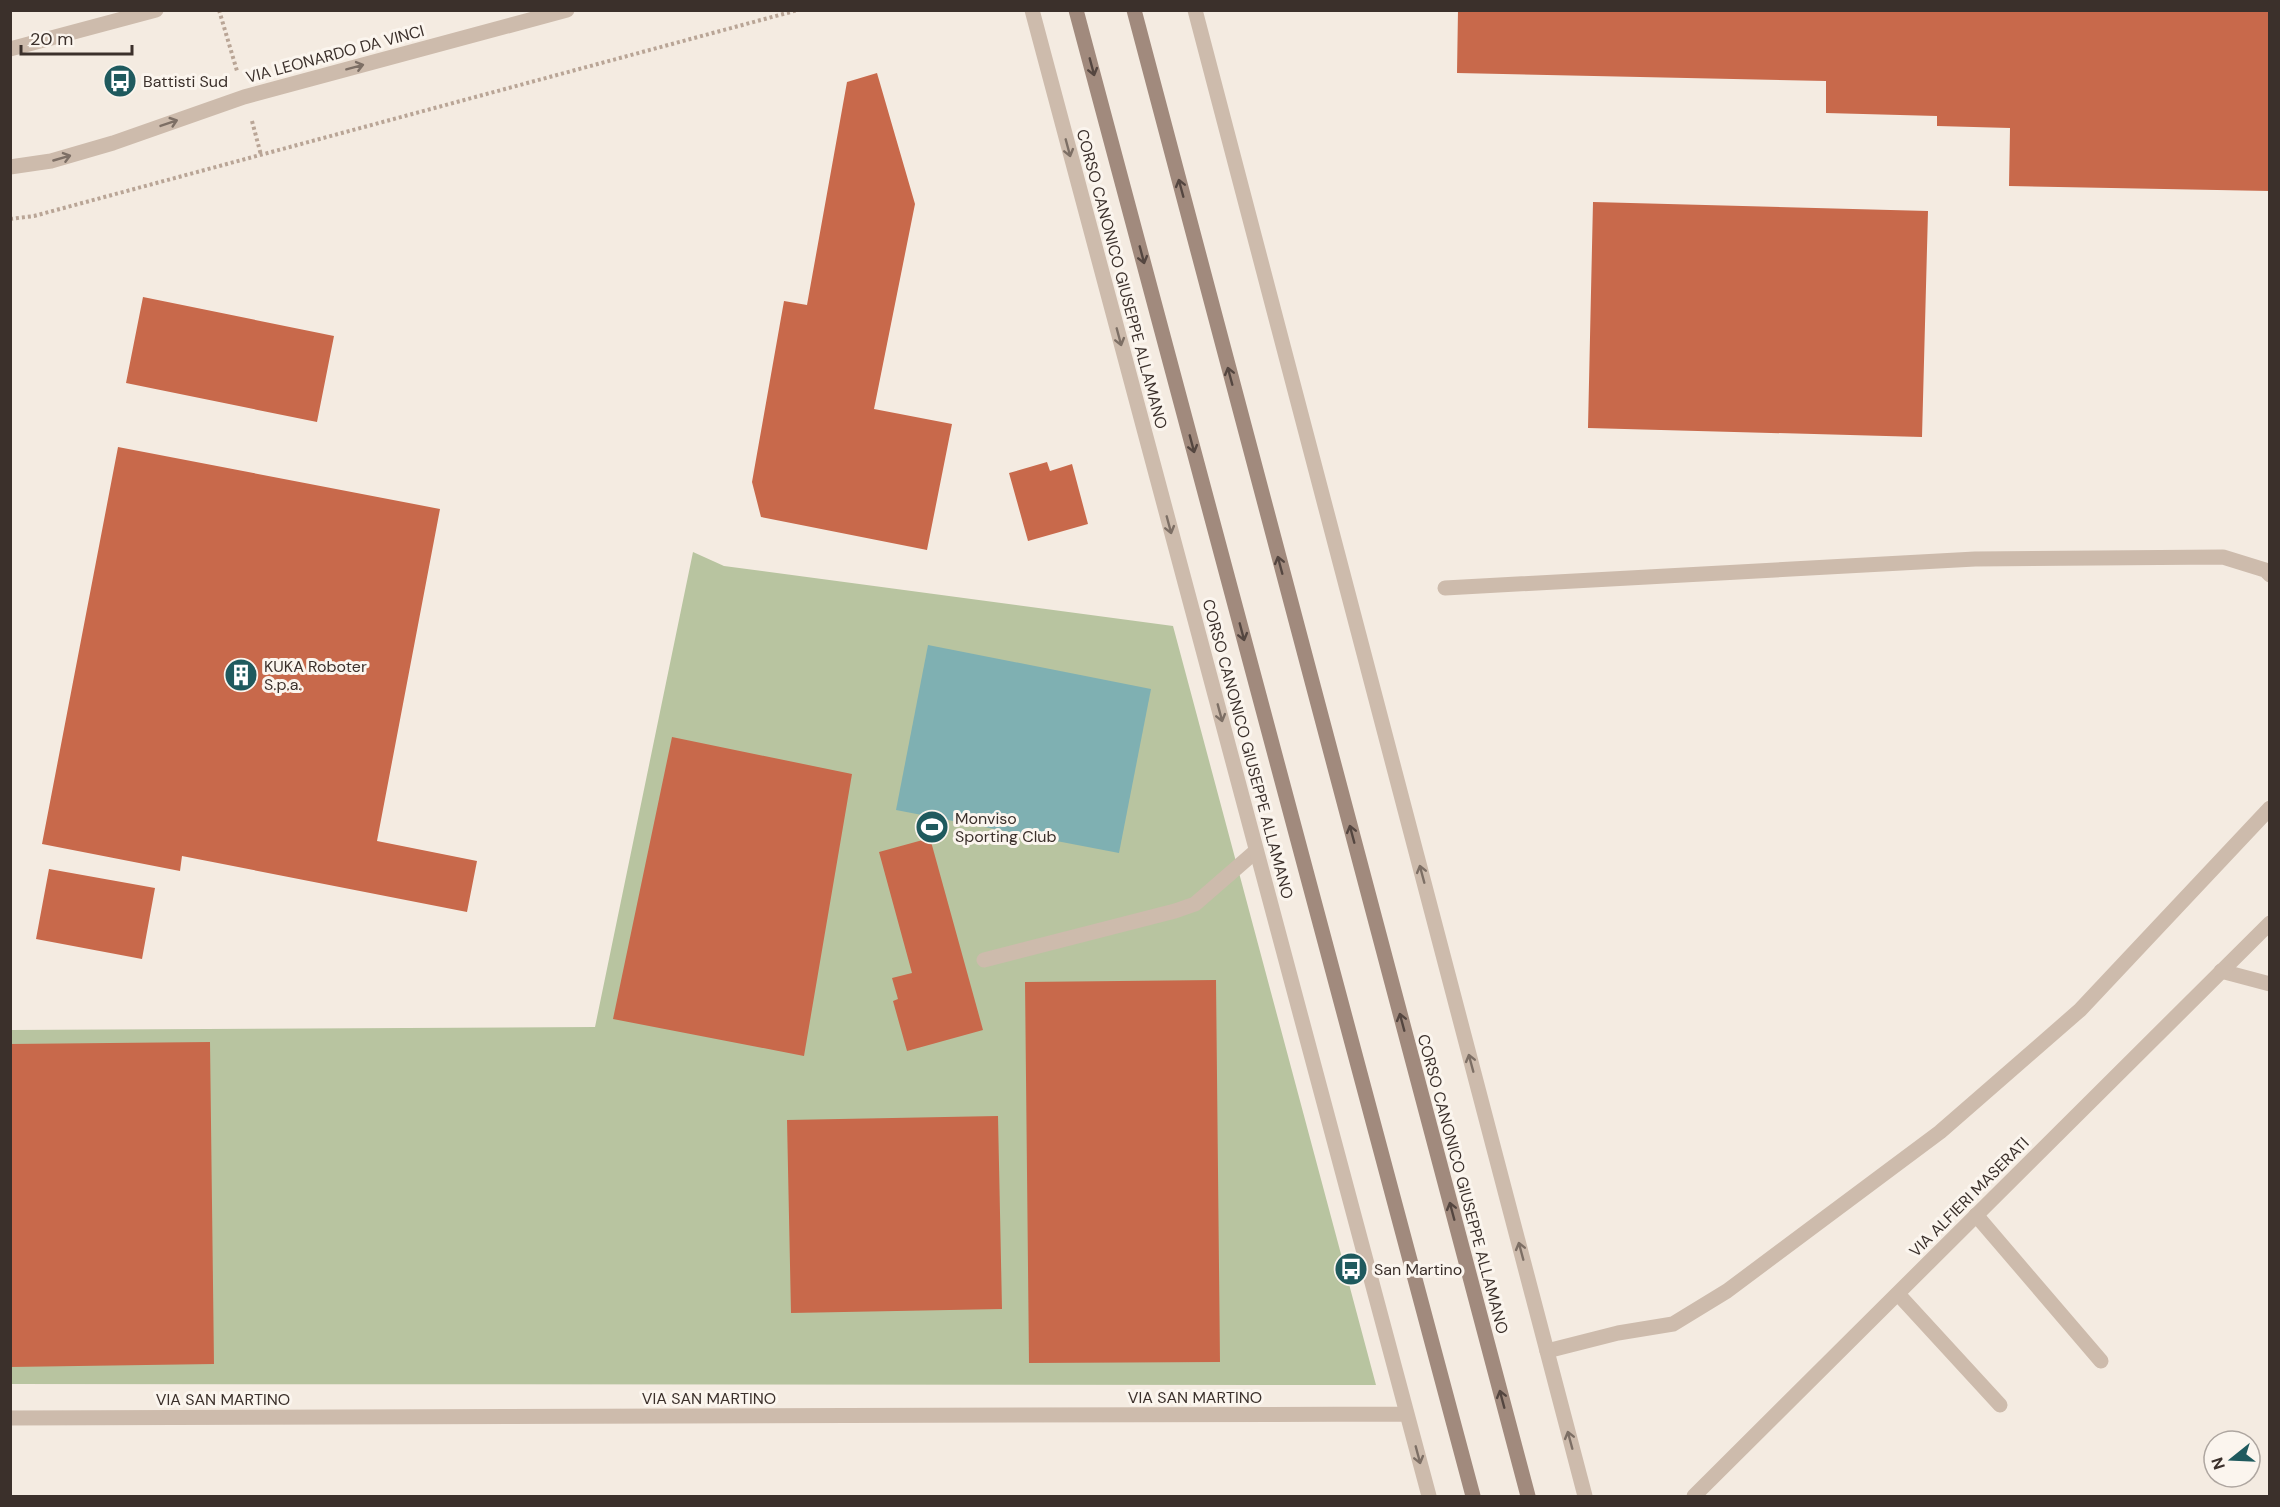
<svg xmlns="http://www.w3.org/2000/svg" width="2280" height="1507" font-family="'DM Sans',sans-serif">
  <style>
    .green { fill: #b8c4a0 }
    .water { fill: #7fb0b2 }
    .building { fill: #c8694b }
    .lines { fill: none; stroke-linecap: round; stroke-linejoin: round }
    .path { stroke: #b9a596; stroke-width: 4; stroke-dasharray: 3 3; stroke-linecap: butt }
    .service { stroke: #cdbbac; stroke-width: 15 }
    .minor { stroke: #cdbbac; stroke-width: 15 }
    .tertiary { stroke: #cdbbac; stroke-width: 15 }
    .secondary { stroke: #a18a7d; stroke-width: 15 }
    .oneway { stroke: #7d6f65 }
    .oneway2 { stroke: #544640 }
    .labels { text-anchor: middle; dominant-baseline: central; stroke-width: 6; stroke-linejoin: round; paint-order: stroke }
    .street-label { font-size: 16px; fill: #3b302b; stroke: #fbf5ee }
    .poi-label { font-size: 16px; fill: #3b302b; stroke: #fbf5ee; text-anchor: start }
  </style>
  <rect width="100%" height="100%" fill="#f4ebe1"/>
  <path class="green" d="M 693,552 L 724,566 L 1173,626 L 1376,1385 L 11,1384 L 10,1030 L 595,1027 Z"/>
  <path class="water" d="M 928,645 L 1151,689 L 1119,853 L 896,810 Z"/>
  <path class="building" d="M 1458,10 L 2270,10 L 2270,191 L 2009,186 L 2010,128 L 1937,126 L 1937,116 L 1826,113 L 1826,81 L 1457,73 Z
    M 877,73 L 915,204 L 874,409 L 952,424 L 927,550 L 761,517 L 752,482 L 784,301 L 807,305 L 847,82 Z
    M 1593,202 L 1928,211 L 1922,437 L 1588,428 Z
    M 143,297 L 334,336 L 317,422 L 126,383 Z
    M 118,447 L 440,509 L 377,841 L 477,861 L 467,912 L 182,856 L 180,871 L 42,844 Z
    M 1047,462 L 1050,471 L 1072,464 L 1088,524 L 1028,541 L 1009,473 Z
    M 672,737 L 852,774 L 804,1056 L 613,1019 Z
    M 930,838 L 983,1030 L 907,1051 L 893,1001 L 898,999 L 892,978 L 912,973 L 879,852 Z
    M 49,869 L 155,888 L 142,959 L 36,939 Z
    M 1216,980 L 1220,1362 L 1029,1363 L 1025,982 Z
    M 210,1042 L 214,1364 L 10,1367 L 10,1044 Z
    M 998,1116 L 1002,1309 L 791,1313 L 787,1120 Z"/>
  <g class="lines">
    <path class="path" d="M 219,10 L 237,71
      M 252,121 L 261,155
      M 10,219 L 34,216 L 798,10"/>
    <path class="service" d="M 1445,588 L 1975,559 L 2223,557 L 2265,570 L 2270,575
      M 984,960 L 1175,911 L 1195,904 L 1256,851
      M 2221,971 L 2270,984
      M 1976,1215 L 2101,1361
      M 1898,1294 L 2000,1405
      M 1547,1351 L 1618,1333 L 1673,1324 L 1727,1291 L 1940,1132 L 2080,1010 L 2270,808"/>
    <path class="minor" d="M 1032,10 L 1429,1496
      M 1195,10 L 1585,1496
      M 10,1418 L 1407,1414
      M 1694,1496 L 2270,923"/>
    <path class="tertiary" d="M 10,49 L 156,10
      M 10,167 L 51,161 L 113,143 L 244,97 L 567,10"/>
    <path class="secondary" d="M 1076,10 L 1473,1496
      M 1134,10 L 1528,1496"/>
  </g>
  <defs><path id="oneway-shaft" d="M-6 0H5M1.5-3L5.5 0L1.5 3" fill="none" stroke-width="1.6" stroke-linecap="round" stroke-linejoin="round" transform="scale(1.5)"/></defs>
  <g class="oneway">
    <use href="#oneway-shaft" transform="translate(355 67) rotate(-15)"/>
    <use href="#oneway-shaft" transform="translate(169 123) rotate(-19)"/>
    <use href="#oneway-shaft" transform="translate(1068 148) rotate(75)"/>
    <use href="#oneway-shaft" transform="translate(62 158) rotate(-16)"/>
    <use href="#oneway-shaft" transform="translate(1119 337) rotate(75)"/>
    <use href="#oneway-shaft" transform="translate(1169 525) rotate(75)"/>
    <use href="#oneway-shaft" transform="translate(1220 713) rotate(75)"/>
    <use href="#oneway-shaft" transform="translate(1422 874) rotate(-105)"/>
    <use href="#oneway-shaft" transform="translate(1471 1063) rotate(-105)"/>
    <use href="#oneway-shaft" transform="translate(1521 1251) rotate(-105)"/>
    <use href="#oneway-shaft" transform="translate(1570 1440) rotate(-105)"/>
    <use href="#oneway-shaft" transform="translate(1418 1455) rotate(75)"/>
  </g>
  <g class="oneway2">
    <use href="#oneway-shaft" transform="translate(1092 67) rotate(75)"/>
    <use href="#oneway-shaft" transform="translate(1181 188) rotate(-105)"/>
    <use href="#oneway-shaft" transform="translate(1142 255) rotate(75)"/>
    <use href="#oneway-shaft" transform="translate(1230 376) rotate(-105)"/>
    <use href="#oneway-shaft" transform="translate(1192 444) rotate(75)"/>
    <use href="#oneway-shaft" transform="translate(1280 565) rotate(-105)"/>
    <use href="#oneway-shaft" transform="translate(1242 632) rotate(75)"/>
    <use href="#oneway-shaft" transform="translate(1352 834) rotate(-105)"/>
    <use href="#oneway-shaft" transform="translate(1402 1022) rotate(-105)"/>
    <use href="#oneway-shaft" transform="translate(1452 1211) rotate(-105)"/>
    <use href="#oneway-shaft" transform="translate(1502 1399) rotate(-105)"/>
  </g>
  <defs>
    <symbol id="bus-disc" viewBox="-11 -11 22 22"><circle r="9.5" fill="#1f5a5e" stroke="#fbf5ee"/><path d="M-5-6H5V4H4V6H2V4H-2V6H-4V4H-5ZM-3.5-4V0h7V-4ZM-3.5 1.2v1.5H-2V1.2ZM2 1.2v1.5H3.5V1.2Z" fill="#fff"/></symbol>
    <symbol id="building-disc" viewBox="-11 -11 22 22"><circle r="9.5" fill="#1f5a5e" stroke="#fbf5ee"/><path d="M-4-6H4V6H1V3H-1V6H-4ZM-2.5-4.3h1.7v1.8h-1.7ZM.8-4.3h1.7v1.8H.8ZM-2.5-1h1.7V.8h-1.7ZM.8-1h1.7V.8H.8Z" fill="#fff"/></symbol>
    <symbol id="stadium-disc" viewBox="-11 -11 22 22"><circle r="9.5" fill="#1f5a5e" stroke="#fbf5ee"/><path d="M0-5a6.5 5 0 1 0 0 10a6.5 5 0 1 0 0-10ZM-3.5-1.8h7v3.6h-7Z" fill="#fff"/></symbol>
  </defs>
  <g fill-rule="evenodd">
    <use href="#bus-disc" x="101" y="62" width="38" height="38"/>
    <use href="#building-disc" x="222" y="656" width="38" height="38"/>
    <use href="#stadium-disc" x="913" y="808" width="38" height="38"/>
    <use href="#bus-disc" x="1332" y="1250" width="38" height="38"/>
  </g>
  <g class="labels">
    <g class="street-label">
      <text transform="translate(335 54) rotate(-15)">VIA LEONARDO DA VINCI</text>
      <text transform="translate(1122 279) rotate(75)">CORSO CANONICO GIUSEPPE ALLAMANO</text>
      <text transform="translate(1248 749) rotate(75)">CORSO CANONICO GIUSEPPE ALLAMANO</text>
      <text transform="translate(1463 1184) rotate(75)">CORSO CANONICO GIUSEPPE ALLAMANO</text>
      <text transform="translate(1969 1197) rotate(-45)">VIA ALFIERI MASERATI</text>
      <text x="1195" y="1397">VIA SAN MARTINO</text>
      <text x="709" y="1398">VIA SAN MARTINO</text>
      <text x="223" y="1399">VIA SAN MARTINO</text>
    </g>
    <g class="poi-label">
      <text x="143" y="81">Battisti Sud</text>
      <text x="264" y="666">KUKA Roboter<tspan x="264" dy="18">S.p.a.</tspan></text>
      <text x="955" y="818">Monviso<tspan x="955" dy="18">Sporting Club</tspan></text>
      <text x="1374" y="1269">San Martino</text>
    </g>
  </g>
  <rect width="2280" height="1507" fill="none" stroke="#3b302b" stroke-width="24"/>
  <g transform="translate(2232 1459) rotate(252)"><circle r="28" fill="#fbf5ee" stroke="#aea6a0" stroke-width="1.5"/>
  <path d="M0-4.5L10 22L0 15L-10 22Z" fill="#1f5a5e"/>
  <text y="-9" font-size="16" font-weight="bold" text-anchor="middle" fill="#3b302b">N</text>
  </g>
  <path d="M21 45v9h111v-9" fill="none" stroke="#3b302b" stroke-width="3"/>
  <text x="30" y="45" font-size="18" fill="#3b302b" stroke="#fbf5ee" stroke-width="4.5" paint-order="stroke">20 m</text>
</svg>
